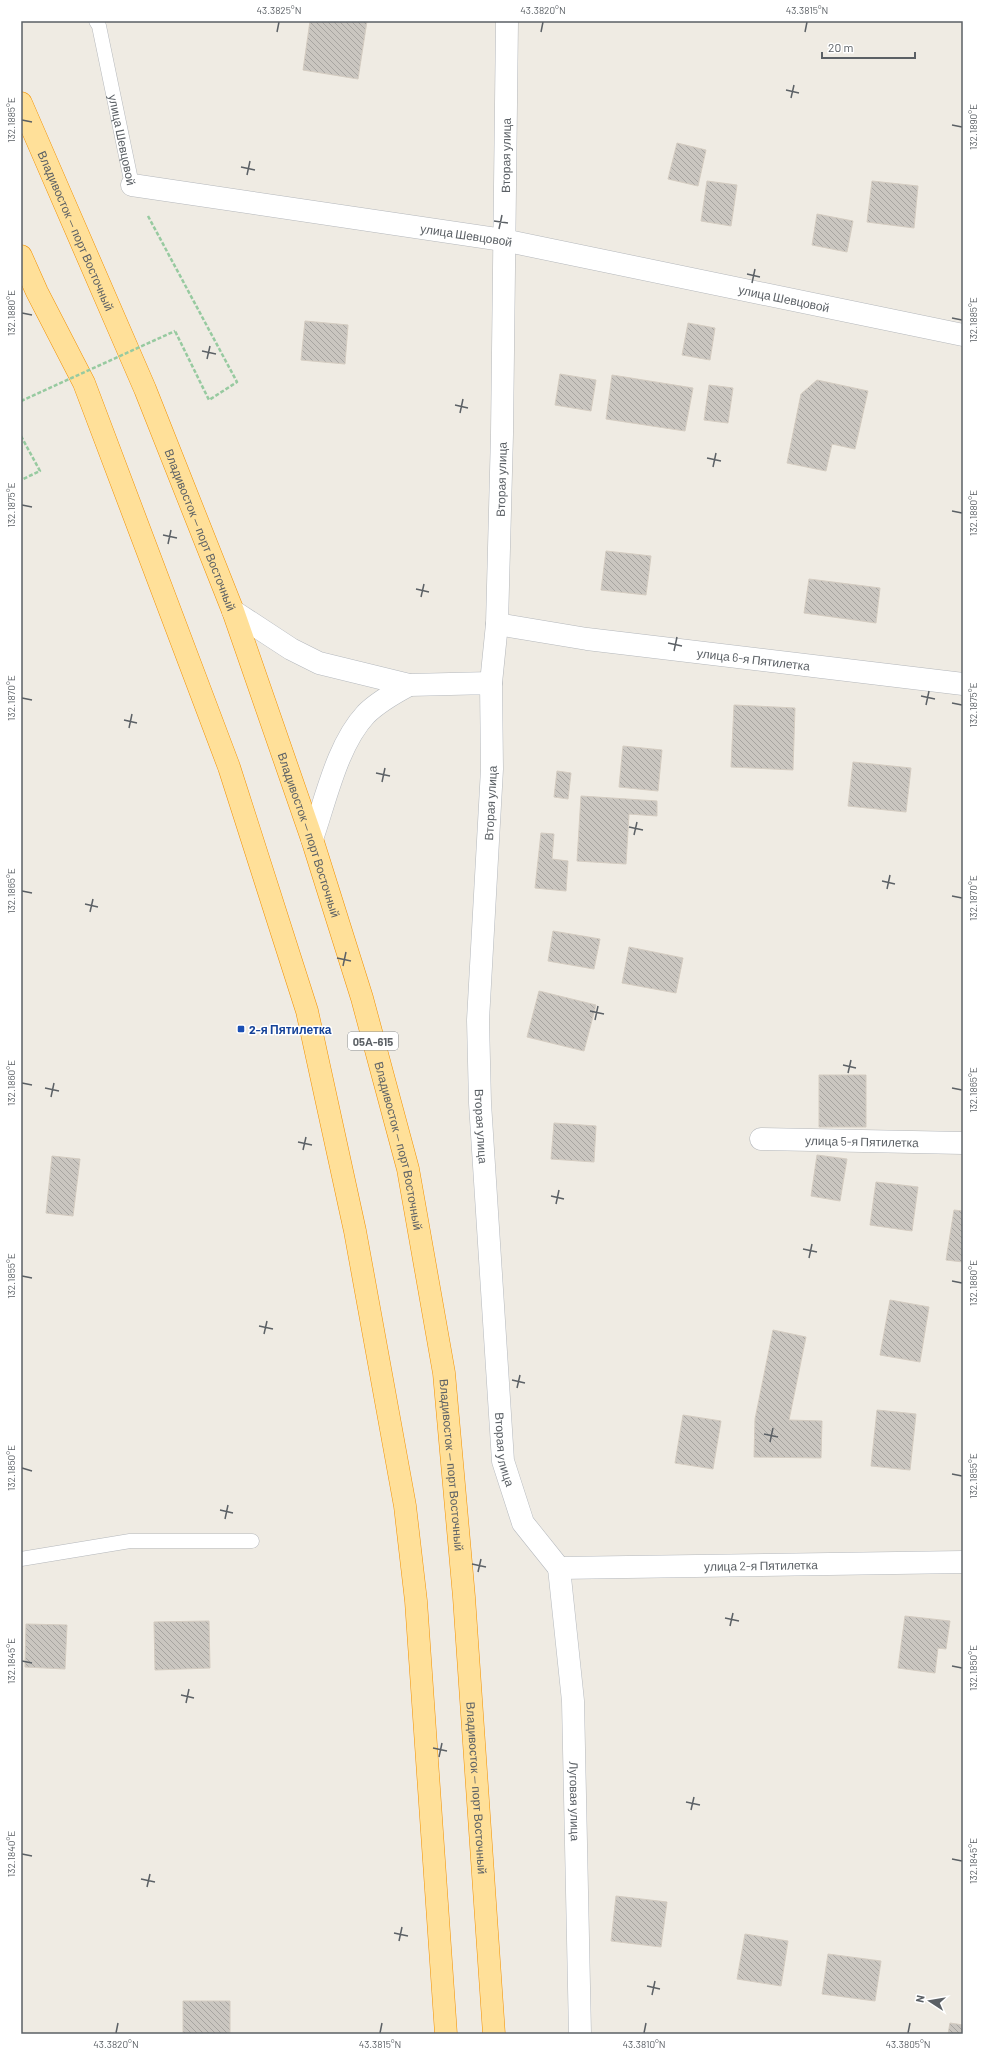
<svg xmlns="http://www.w3.org/2000/svg" width="984" height="2055" font-family="Barlow,sans-serif">
  <style>
    .building { fill: url(#building-back-hatch); stroke: #d4ccc1 }
    .lines { fill: none; stroke-linecap: round; stroke-linejoin: round }
    .service-casing { stroke: #b4b7bb; stroke-width: 15 }
    .minor-casing { stroke: #b4b7bb; stroke-width: 23 }
    .secondary-casing { stroke: #b5b9be; stroke-width: 23 }
    .trunk-casing { stroke: #f29100; stroke-width: 23 }
    .path { stroke: #97caa0; stroke-width: 2.5; stroke-dasharray: 4 2; stroke-linecap: butt }
    .service { stroke: #fff; stroke-width: 14 }
    .minor { stroke: #fff; stroke-width: 22 }
    .secondary { stroke: #fff; stroke-width: 22 }
    .trunk { stroke: #ffe099; stroke-width: 22 }
    .path-bridge { stroke: #97caa0; stroke-width: 2.5; stroke-dasharray: 4 2; stroke-linecap: butt }
    .ticks { fill: none; stroke: #5b6065; stroke-width: 1.5 }
    .transit-dot { fill: #1a4fb4; stroke: #fff; stroke-width: 1.5 }
    .labels { text-anchor: middle; dominant-baseline: central; stroke-width: 3; stroke-linejoin: round; paint-order: stroke }
    .shield { fill: #fff; stroke: #8c9093; stroke-width: 1 }
    .shield-label { font-size: 11px; font-weight: bold; fill: #5b6065 }
    .street-label { font-size: 12px; fill: #5b6065; stroke: #fff }
    .transit-label { font-size: 12px; font-weight: bold; fill: #164399; stroke: #fff; text-anchor: start }
    .neatline { fill: none; stroke: #5b6065; stroke-width: 1.5 }
    .ticks-label { font-size: 10px; text-anchor: middle; fill: #5b6065 }
  </style>
  <defs>
    <pattern id="building-back-hatch" width="6" height="6" patternUnits="userSpaceOnUse"><rect width="6" height="6" fill="#cac6c0"/><path d="M-1 5l2 2M0 0l6 6M5-1l2 2" fill="none" stroke="#a7a4a0"/></pattern>
  </defs>
  <rect width="100%" height="100%" fill="#efebe3"/>
  <path class="building" d="M 310,21 L 367,21 L 358,79 L 303,70 Z
    M 677,143 L 706,150 L 698,186 L 668,179 Z
    M 707,181 L 737,185 L 731,226 L 701,221 Z
    M 872,181 L 918,186 L 914,228 L 867,222 Z
    M 817,214 L 853,221 L 847,252 L 812,245 Z
    M 305,321 L 348,325 L 345,364 L 301,360 Z
    M 688,323 L 715,328 L 710,360 L 682,355 Z
    M 560,374 L 596,380 L 591,411 L 555,405 Z
    M 612,375 L 693,388 L 685,431 L 606,419 Z
    M 817,380 L 868,391 L 855,449 L 832,444 L 826,471 L 787,463 L 801,394 Z
    M 709,385 L 733,388 L 728,423 L 704,420 Z
    M 606,551 L 651,556 L 646,595 L 601,590 Z
    M 809,579 L 880,588 L 876,623 L 804,613 Z
    M 734,705 L 795,708 L 793,770 L 731,767 Z
    M 623,746 L 662,750 L 658,791 L 619,787 Z
    M 853,762 L 911,768 L 906,812 L 848,806 Z
    M 557,771 L 571,773 L 568,799 L 554,797 Z
    M 581,796 L 657,801 L 657,816 L 629,814 L 626,864 L 577,861 Z
    M 541,833 L 554,834 L 552,859 L 568,861 L 566,891 L 535,888 Z
    M 553,931 L 600,939 L 594,969 L 548,961 Z
    M 629,947 L 683,958 L 676,993 L 622,983 Z
    M 539,991 L 596,1005 L 584,1051 L 527,1037 Z
    M 819,1075 L 866,1075 L 866,1127 L 819,1127 Z
    M 554,1123 L 596,1126 L 594,1162 L 551,1159 Z
    M 817,1155 L 847,1159 L 840,1201 L 811,1196 Z
    M 52,1156 L 80,1159 L 73,1216 L 46,1213 Z
    M 876,1182 L 918,1187 L 912,1231 L 870,1225 Z
    M 954,1210 L 963,1211 L 963,1262 L 946,1260 Z
    M 890,1300 L 929,1307 L 920,1362 L 880,1355 Z
    M 773,1330 L 806,1337 L 789,1420 L 822,1421 L 821,1458 L 754,1457 L 755,1419 Z
    M 877,1410 L 916,1414 L 910,1470 L 871,1466 Z
    M 683,1415 L 721,1421 L 713,1469 L 675,1463 Z
    M 905,1616 L 950,1621 L 946,1649 L 938,1648 L 935,1673 L 898,1668 Z
    M 209,1621 L 210,1668 L 155,1670 L 154,1622 Z
    M 26,1624 L 67,1625 L 65,1669 L 25,1667 Z
    M 616,1896 L 667,1902 L 661,1947 L 611,1941 Z
    M 745,1934 L 788,1941 L 781,1986 L 737,1979 Z
    M 828,1954 L 881,1961 L 875,2001 L 822,1994 Z
    M 183,2001 L 230,2001 L 230,2034 L 183,2034 Z
    M 950,2023 L 963,2025 L 963,2034 L 948,2034 Z"/>
  <g class="lines">
    <defs>
      <g id="service">
        <path id="s1" d="M 96,21 L 99,26 L 132,185"/>
        <path d="M 21,1559 L 130,1541 L 252,1541"/>
      </g>
      <g id="minor">
        <path id="s2" d="M 132,185 L 503,240 L 963,335"/>
        <path id="s3" d="M 497,624 L 587,639 L 963,684"/>
        <path id="s4" d="M 491,683 L 497,624 L 502,434 L 507,21"/>
        <path id="s5" d="M 761,1139 L 963,1143"/>
      </g>
      <g id="secondary">
        <path id="s6" d="M 233,611 L 291,649 L 319,663 L 409,685 L 491,683 L 492,769 L 478,1020 L 480,1103 L 503,1461 L 523,1523 L 559,1568"/>
        <path d="M 312,839 C 326,799 337,745 366,714 C 378,702 394,693 409,685"/>
        <path id="s7" d="M 559,1568 L 573,1701 L 580,2034"/>
        <path id="s8" d="M 559,1568 L 963,1562"/>
      </g>
      <g id="trunk">
        <path id="s9" d="M 21,103 L 145,389 L 233,611 L 312,839 L 362,998 L 408,1169 L 444,1373 L 464,1597 L 494,2034"/>
        <path d="M 21,256 L 37,292 L 84,383 L 229,767 L 307,1011 L 355,1231 L 405,1506 L 416,1601 L 446,2034"/>
      </g>
    </defs>
    <use href="#service" class="service-casing"/>
    <use href="#minor" class="minor-casing"/>
    <use href="#secondary" class="secondary-casing"/>
    <use href="#trunk" class="trunk-casing"/>
    <path class="path" d="M 148,216 L 237,382 L 209,400 L 175,331
      M 21,436 L 40,471 L 21,480"/>
    <use href="#service" class="service"/>
    <use href="#minor" class="minor"/>
    <use href="#secondary" class="secondary"/>
    <use href="#trunk" class="trunk"/>
    <path class="path-bridge" d="M 21,401 L 175,331"/>
  </g>
  <path class="ticks" d="M 277,32 L 279,22M 541,32 L 543,22M 805,32 L 807,22M 786,90 L 799,93M 791,98 L 794,85M 22,120 L 32,122M 952,125 L 962,127M 241,167 L 255,170M 247,175 L 250,161M 494,221 L 508,223M 499,229 L 502,215M 747,274 L 760,277M 752,283 L 755,269M 22,313 L 32,315M 952,318 L 962,320M 202,351 L 216,354M 207,359 L 210,346M 455,405 L 468,408M 460,413 L 463,399M 707,458 L 721,461M 713,467 L 716,453M 22,505 L 32,507M 952,511 L 962,513M 163,535 L 177,538M 168,544 L 171,530M 416,589 L 429,592M 421,597 L 424,584M 668,643 L 682,646M 674,651 L 677,637M 921,696 L 935,699M 22,698 L 32,700M 952,703 L 962,705M 926,705 L 929,691M 124,720 L 137,723M 129,728 L 132,714M 376,773 L 390,776M 382,782 L 385,768M 629,827 L 643,830M 634,835 L 637,822M 882,881 L 895,884M 887,889 L 890,875M 22,891 L 32,893M 952,896 L 962,898M 85,904 L 98,907M 90,912 L 93,899M 337,958 L 351,961M 343,966 L 346,952M 590,1011 L 604,1014M 595,1020 L 598,1006M 843,1065 L 856,1068M 848,1073 L 851,1060M 22,1083 L 32,1085M 45,1088 L 59,1091M 952,1088 L 962,1090M 51,1097 L 54,1083M 298,1142 L 312,1145M 303,1150 L 306,1137M 551,1196 L 564,1199M 556,1204 L 559,1190M 803,1249 L 817,1252M 809,1258 L 812,1244M 22,1276 L 32,1278M 952,1281 L 962,1283M 259,1326 L 273,1329M 264,1334 L 267,1321M 512,1380 L 525,1383M 517,1388 L 520,1375M 764,1434 L 778,1437M 770,1442 L 773,1428M 22,1468 L 32,1471M 952,1474 L 962,1476M 220,1510 L 233,1513M 225,1519 L 228,1505M 472,1564 L 486,1567M 478,1572 L 481,1559M 725,1618 L 739,1621M 730,1626 L 733,1613M 22,1661 L 32,1663M 952,1666 L 962,1668M 181,1695 L 194,1698M 186,1703 L 189,1689M 433,1748 L 447,1751M 439,1757 L 442,1743M 686,1802 L 700,1805M 691,1810 L 694,1797M 22,1854 L 32,1856M 952,1859 L 962,1861M 141,1879 L 155,1882M 147,1887 L 150,1874M 394,1933 L 408,1936M 399,1941 L 402,1927M 647,1986 L 660,1989M 652,1995 L 655,1981M 116,2033 L 118,2023M 380,2033 L 382,2023M 644,2033 L 646,2023M 908,2033 L 910,2023"/>
  <rect class="transit-dot" x="237" y="1025" width="8" height="8" rx="2"/>
  <g class="labels">
    <rect class="shield" x="348" y="1032" width="50" height="18" rx="3"/>
    <g class="shield-label">
      <text x="373" y="1041">05А-615</text>
    </g>
    <g class="street-label">
      <text stroke="none"><textPath href="#s1" startOffset="122">улица Шевцовой</textPath></text>
      <text stroke="none"><textPath href="#s4" startOffset="528">Вторая улица</textPath></text>
      <text stroke="none"><textPath href="#s9" startOffset="139">Владивосток — порт Восточный</textPath></text>
      <text stroke="none"><textPath href="#s2" startOffset="338">улица Шевцовой</textPath></text>
      <text stroke="none"><textPath href="#s2" startOffset="662">улица Шевцовой</textPath></text>
      <text stroke="none"><textPath href="#s4" startOffset="204">Вторая улица</textPath></text>
      <text stroke="none"><textPath href="#s9" startOffset="463">Владивосток — порт Восточный</textPath></text>
      <text stroke="none"><textPath href="#s3" startOffset="259">улица 6-я Пятилетка</textPath></text>
      <text transform="translate(490 803) rotate(-87)">Вторая улица</text>
      <text stroke="none"><textPath href="#s9" startOffset="787">Владивосток — порт Восточный</textPath></text>
      <text stroke="none"><textPath href="#s6" startOffset="719">Вторая улица</textPath></text>
      <text stroke="none"><textPath href="#s5" startOffset="101">улица 5-я Пятилетка</textPath></text>
      <text stroke="none"><textPath href="#s9" startOffset="1111">Владивосток — порт Восточный</textPath></text>
      <text stroke="none"><textPath href="#s6" startOffset="1043">Вторая улица</textPath></text>
      <text stroke="none"><textPath href="#s9" startOffset="1435">Владивосток — порт Восточный</textPath></text>
      <text stroke="none"><textPath href="#s8" startOffset="202">улица 2-я Пятилетка</textPath></text>
      <text stroke="none"><textPath href="#s9" startOffset="1759">Владивосток — порт Восточный</textPath></text>
      <text stroke="none"><textPath href="#s7" startOffset="234">Луговая улица</textPath></text>
    </g>
    <g class="transit-label">
      <text x="249" y="1029">2-я Пятилетка</text>
    </g>
  </g>
  <rect width="984" height="2055" fill="none" stroke="#ffffff" stroke-width="44"/>
  <g transform="translate(930 2001) rotate(282)" stroke="#ffffff" stroke-width="3" paint-order="stroke">
  <path d="M0-3L7 15L0 10L-7 15Z" fill="#5b6065"/>
  <text y="-6" font-size="11" font-weight="bold" text-anchor="middle" fill="#5b6065">N</text>
  </g>
  <path d="M822 52v6h93v-6" fill="none" stroke="#5b6065" stroke-width="2"/>
  <text x="828" y="52" font-size="12" fill="#5b6065" stroke="#ffffff" stroke-width="3" paint-order="stroke">20 m</text>
  <rect x="22" y="22" width="940" height="2011" class="neatline"/>
  <g class="ticks-label">
    <text x="279" y="14">43.3825°N</text>
    <text x="543" y="14">43.3820°N</text>
    <text x="807" y="14">43.3815°N</text>
    <text transform="translate(11 120) rotate(-90)" y="4">132.1885°E</text>
    <text transform="translate(973 127) rotate(-90)" y="4">132.1890°E</text>
    <text transform="translate(11 313) rotate(-90)" y="4">132.1880°E</text>
    <text transform="translate(973 320) rotate(-90)" y="4">132.1885°E</text>
    <text transform="translate(11 505) rotate(-90)" y="4">132.1875°E</text>
    <text transform="translate(973 513) rotate(-90)" y="4">132.1880°E</text>
    <text transform="translate(11 698) rotate(-90)" y="4">132.1870°E</text>
    <text transform="translate(973 705) rotate(-90)" y="4">132.1875°E</text>
    <text transform="translate(11 891) rotate(-90)" y="4">132.1865°E</text>
    <text transform="translate(973 898) rotate(-90)" y="4">132.1870°E</text>
    <text transform="translate(11 1083) rotate(-90)" y="4">132.1860°E</text>
    <text transform="translate(973 1090) rotate(-90)" y="4">132.1865°E</text>
    <text transform="translate(11 1276) rotate(-90)" y="4">132.1855°E</text>
    <text transform="translate(973 1283) rotate(-90)" y="4">132.1860°E</text>
    <text transform="translate(11 1468) rotate(-90)" y="4">132.1850°E</text>
    <text transform="translate(973 1476) rotate(-90)" y="4">132.1855°E</text>
    <text transform="translate(11 1661) rotate(-90)" y="4">132.1845°E</text>
    <text transform="translate(973 1668) rotate(-90)" y="4">132.1850°E</text>
    <text transform="translate(11 1854) rotate(-90)" y="4">132.1840°E</text>
    <text transform="translate(973 1861) rotate(-90)" y="4">132.1845°E</text>
    <text x="116" y="2048">43.3820°N</text>
    <text x="380" y="2048">43.3815°N</text>
    <text x="644" y="2048">43.3810°N</text>
    <text x="908" y="2048">43.3805°N</text>
  </g>
</svg>
